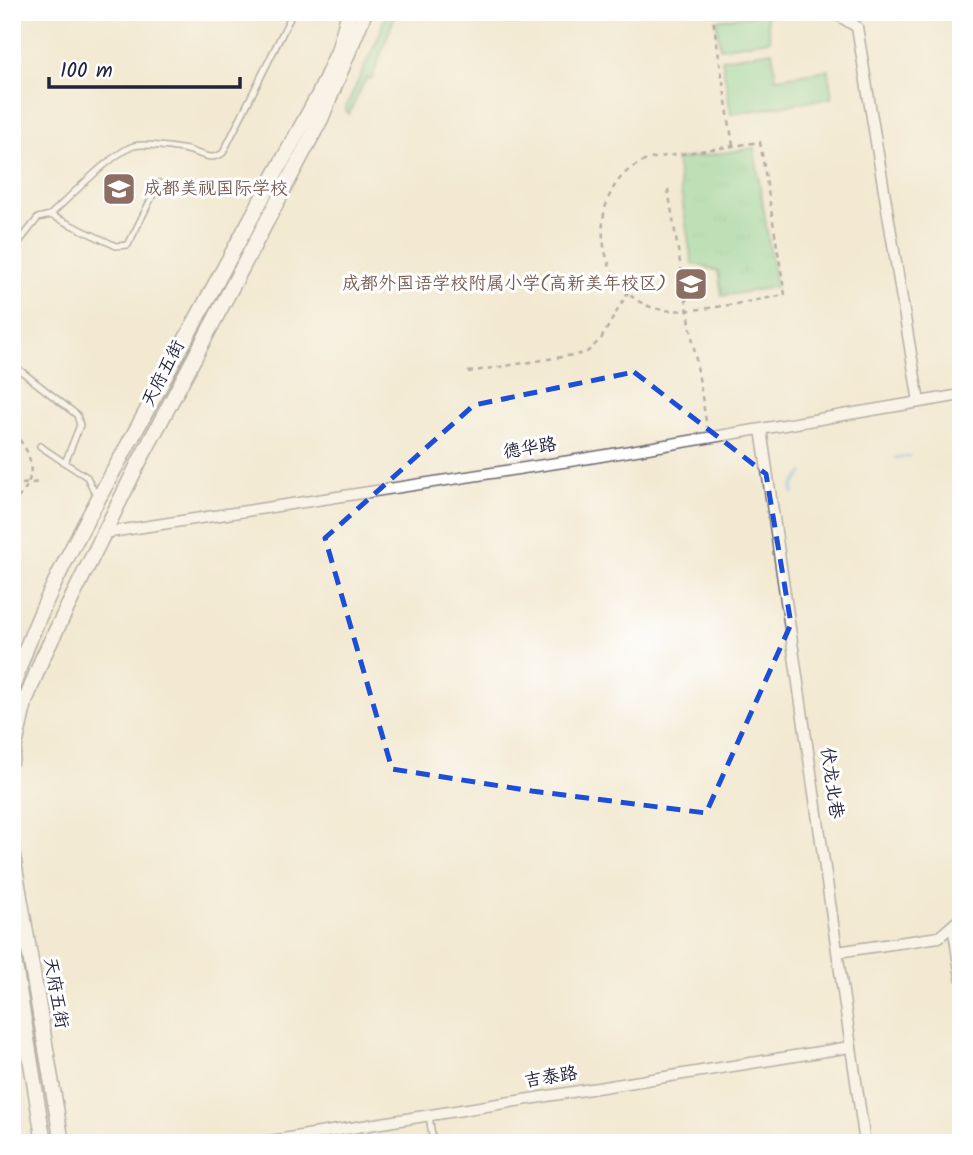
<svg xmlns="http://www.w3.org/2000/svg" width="973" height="1155" font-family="Kalam,'LXGW WenKai TC',sans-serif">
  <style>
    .grass { fill: url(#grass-tufts); stroke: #517c69; stroke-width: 2 }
    .garden { fill: #80d597; stroke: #517c69; stroke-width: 2 }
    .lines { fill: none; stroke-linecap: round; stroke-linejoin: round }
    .stream { stroke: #7ab2ea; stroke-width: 3.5 }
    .service-casing { stroke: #6b6870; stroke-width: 8 }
    .minor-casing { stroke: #6b6870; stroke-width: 13 }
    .tertiary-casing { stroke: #6b6870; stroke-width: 17 }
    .path { stroke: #6b6870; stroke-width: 2.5; stroke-dasharray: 5 5; stroke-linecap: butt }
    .service { stroke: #fff; stroke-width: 5 }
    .minor { stroke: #fff; stroke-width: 10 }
    .tertiary { stroke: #fff; stroke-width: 14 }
    .marked { fill: none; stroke: #1d4ed8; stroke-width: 5; stroke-dasharray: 14 9; stroke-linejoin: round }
    .labels { text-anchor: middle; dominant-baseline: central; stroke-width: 6; stroke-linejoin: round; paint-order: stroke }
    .education-label { font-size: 18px; fill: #785e54; stroke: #fff; text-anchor: start }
    .street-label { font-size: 18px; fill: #22223b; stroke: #fff }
  </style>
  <defs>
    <pattern id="grass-tufts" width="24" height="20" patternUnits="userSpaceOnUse" patternTransform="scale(1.75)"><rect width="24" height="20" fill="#80d597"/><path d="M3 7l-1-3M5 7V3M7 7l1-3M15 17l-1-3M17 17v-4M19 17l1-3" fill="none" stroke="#6eb783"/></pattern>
  </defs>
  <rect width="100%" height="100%" fill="#fff"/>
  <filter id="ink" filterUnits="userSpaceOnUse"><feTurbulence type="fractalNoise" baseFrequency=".0143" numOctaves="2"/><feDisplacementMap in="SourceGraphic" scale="14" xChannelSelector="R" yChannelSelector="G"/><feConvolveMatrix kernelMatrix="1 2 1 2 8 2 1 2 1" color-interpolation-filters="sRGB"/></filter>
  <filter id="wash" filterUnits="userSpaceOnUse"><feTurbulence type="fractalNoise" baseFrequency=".00686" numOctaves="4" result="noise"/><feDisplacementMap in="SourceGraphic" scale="28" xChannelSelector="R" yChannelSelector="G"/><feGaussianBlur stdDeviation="1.57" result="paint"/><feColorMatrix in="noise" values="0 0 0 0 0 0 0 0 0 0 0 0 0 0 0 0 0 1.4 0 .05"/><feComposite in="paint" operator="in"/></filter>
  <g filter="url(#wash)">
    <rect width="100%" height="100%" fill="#f3e9d2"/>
    <path class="grass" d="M 754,148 L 776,287 L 722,296 L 718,271 L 692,263 L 676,160 Z"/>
    <path class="garden" d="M 386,12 L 396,12 L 372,79 L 366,78 L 349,114 L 345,109 L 379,36 Z
      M 766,13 L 770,40 L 720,48 L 716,20 Z
      M 772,51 L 776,78 L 828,70 L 832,98 L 731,114 L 722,59 Z"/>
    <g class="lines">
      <path class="stream" d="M 960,447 L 961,447
        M 896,458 L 909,456
        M 793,493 L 793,486 L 803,473"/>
    </g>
  </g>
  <g filter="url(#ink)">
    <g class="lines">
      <defs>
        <path id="service" d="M 50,215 L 116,246 L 128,245 L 159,183
          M 12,251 L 38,218 L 50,215 C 68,199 113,152 134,146 C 143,143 177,148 187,150 C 201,153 210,162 223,153 L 293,12
          M 12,364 L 77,415 L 80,425 L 65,463 L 87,477 L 97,497
          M 40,446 L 65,463
          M 429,1115 L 433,1143"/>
        <path id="minor" d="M 833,12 L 857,27 L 919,402
          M 761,429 L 865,1143
          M 104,533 L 589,458 L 961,395
          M 953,925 L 961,978
          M 837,952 L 939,937 L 961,918
          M 258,1143 L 850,1047"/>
        <path id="tertiary" d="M 12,690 C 38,603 91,512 135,432 C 197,318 258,205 320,92 L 338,51 L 349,12
          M 12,759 L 25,702 L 42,659 L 137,466 L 321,119 L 365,12
          M 12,850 L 62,1143
          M 12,947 L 44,1143"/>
      </defs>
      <use href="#service" class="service-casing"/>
      <use href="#minor" class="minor-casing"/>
      <use href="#tertiary" class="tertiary-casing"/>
      <path class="path" d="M 712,12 L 733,146
        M 760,142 L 785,295 C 753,300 683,317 654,308 C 594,291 583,191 640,163 C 652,157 667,156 681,154 C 707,150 733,146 760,142 Z
        M 668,189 L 707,427
        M 468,372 L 586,353 L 601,339 L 628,292
        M 12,433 C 36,452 38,484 12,503
        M 12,485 L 42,482"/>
      <use href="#service" class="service"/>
      <use href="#minor" class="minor"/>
      <use href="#tertiary" class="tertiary"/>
    </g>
  </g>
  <path d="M0 0H973V1155H0ZM 634,372 L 766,474 L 791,624 L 706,813 L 532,791 L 392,769 L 325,538 L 474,405 Z" fill="#f3e9d2" fill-opacity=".55" fill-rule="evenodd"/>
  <path class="marked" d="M 634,372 L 766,474 L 791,624 L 706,813 L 532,791 L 392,769 L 325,538 L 474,405 Z"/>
  <defs>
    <symbol id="school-square" viewBox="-11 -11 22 22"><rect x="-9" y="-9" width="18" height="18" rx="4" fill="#8d6e63" stroke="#fff"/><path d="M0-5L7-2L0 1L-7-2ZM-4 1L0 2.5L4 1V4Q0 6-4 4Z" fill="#fff"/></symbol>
  </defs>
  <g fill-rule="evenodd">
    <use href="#school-square" x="100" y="170" width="38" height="38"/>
    <use href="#school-square" x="672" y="265" width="38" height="38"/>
  </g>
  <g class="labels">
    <g class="education-label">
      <text x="144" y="189">成都美视国际学校</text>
      <text x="666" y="284" text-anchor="end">成都外国语学校附属小学(高新美年校区)</text>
    </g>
    <g class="street-label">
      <text transform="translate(164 374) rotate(-63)">天府五街</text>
      <text transform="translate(530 449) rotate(-9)">德华路</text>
      <text transform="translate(831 783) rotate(82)">伏龙北巷</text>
      <text transform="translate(55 993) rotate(80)">天府五街</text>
      <text transform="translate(551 1078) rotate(-9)">吉泰路</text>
    </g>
  </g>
  <rect width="973" height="1155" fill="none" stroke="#fff" stroke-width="42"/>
  <path d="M49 77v10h191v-10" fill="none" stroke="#22223b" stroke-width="3.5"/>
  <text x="60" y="77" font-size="21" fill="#22223b" stroke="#ffffff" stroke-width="5" paint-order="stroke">100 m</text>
</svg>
